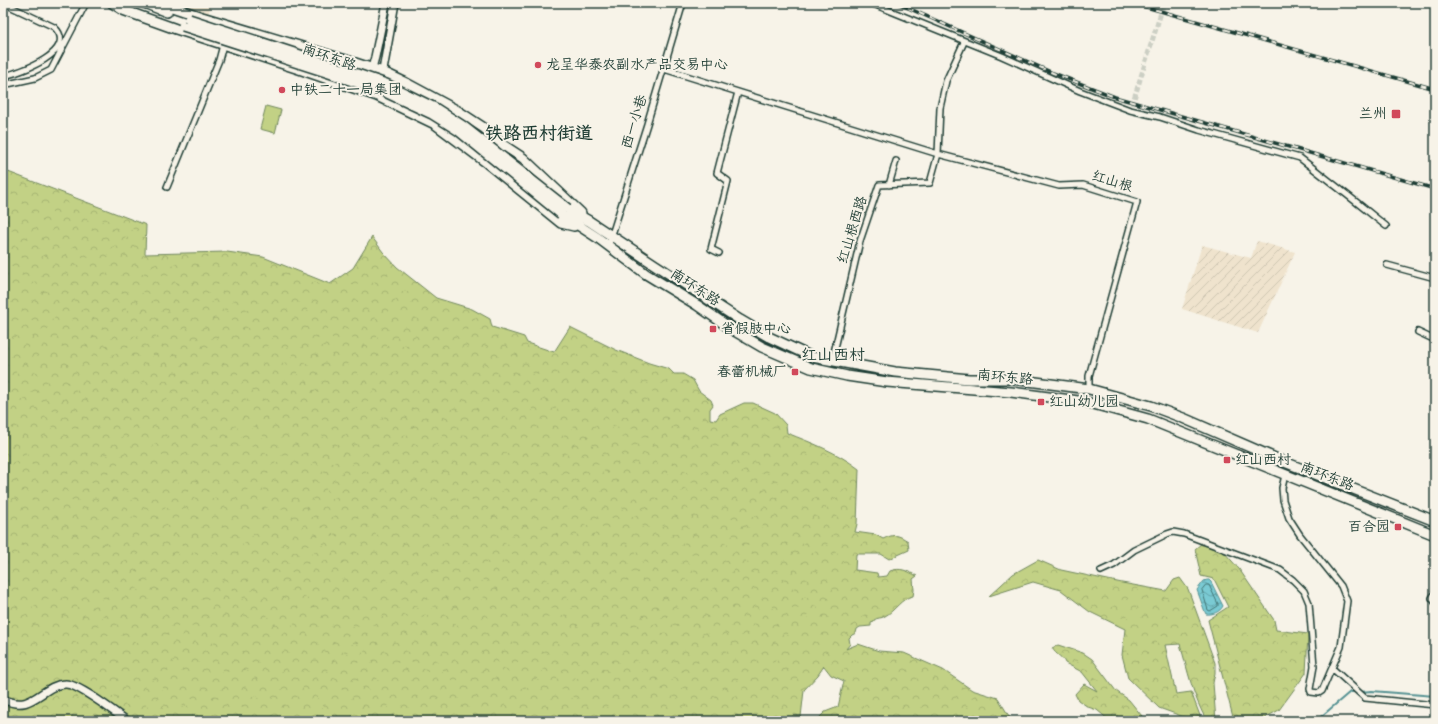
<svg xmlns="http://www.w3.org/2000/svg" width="1438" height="724" font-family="'Indie Flower','LXGW WenKai TC',sans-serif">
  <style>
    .built { fill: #efe3cd }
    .industrial { fill: url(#industrial-furrows) }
    .forest { fill: url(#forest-crowns); stroke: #70875c }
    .pitch { fill: #c2d185; stroke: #70875c }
    .water { fill: url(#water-waves); stroke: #569293 }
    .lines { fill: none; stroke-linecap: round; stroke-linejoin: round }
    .shore { stroke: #437574; stroke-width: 1 }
    .stream { stroke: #569293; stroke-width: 2 }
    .street-tunnel { stroke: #cccfc4; stroke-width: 5; stroke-dasharray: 5 2.5; stroke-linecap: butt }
    .street-casing { stroke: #1f3d34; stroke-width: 8 }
    .secondary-casing { stroke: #1f3d34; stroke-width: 10 }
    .highway-casing { stroke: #1f3d34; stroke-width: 12 }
    .street { stroke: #f7f3e8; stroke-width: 5 }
    .secondary { stroke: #f7f3e8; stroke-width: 7 }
    .highway { stroke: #f7f3e8; stroke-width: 9 }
    .rail-casing { stroke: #1f3d34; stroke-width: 3.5 }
    .rail { stroke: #f7f3e8; stroke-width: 2; stroke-dasharray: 6; stroke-linecap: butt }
    .highway-bridge-casing { stroke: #1f3d34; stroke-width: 12; stroke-linecap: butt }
    .highway-bridge { stroke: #f7f3e8; stroke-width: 9 }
    .poi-dot { fill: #d1495b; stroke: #f7f3e8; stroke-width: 1.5 }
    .labels { text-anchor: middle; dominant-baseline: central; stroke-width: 4; stroke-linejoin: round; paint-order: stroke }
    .street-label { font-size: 14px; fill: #1f3d34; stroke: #f7f3e8 }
    .poi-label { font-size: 14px; fill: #1f3d34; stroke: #f7f3e8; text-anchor: start }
    .quarter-label { font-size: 16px; fill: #1f3d34; stroke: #f7f3e8 }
    .district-label { font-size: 18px; font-weight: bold; fill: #1f3d34; stroke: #f7f3e8 }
  </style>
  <defs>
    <pattern id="industrial-furrows" width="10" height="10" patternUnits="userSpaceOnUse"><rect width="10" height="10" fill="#efe3cd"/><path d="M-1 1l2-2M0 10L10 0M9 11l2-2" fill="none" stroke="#ccc4b1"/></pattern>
    <pattern id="forest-crowns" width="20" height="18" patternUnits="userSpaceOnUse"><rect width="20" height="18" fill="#c2d185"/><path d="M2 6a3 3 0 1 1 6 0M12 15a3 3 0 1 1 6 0" fill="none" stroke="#a6b473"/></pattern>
    <pattern id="water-waves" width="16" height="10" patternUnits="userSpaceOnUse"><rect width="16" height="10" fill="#7acad3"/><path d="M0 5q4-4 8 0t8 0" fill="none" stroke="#63a5ac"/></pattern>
  </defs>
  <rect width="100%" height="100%" fill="#f7f3e8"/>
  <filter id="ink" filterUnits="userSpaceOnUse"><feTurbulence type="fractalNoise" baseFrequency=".025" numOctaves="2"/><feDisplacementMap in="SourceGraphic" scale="8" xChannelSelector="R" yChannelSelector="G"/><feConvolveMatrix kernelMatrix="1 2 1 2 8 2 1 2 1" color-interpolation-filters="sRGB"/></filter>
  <g filter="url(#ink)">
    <path class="built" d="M 168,3 L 211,3 L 208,17 Z"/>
    <path class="industrial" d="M 1257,241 L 1295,252 L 1258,333 L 1182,309 L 1202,245 L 1251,258 Z"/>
    <path class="forest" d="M 3,170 L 146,225 L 145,254 L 227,252 L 263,257 L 330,284 L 353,268 L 372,237 L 383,252 L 397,267 L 436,298 L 472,309 L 490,319 L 492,327 L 524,337 L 527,343 L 554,352 L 570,327 L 616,350 L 649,363 L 669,369 L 674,374 L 683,374 L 693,380 L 699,391 L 711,400 L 713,405 L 710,409 L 710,419 L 716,420 L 720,414 L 744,403 L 753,403 L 775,413 L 786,425 L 787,433 C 812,443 837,452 859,469 L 857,524 L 855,532 L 876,535 L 883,539 C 894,534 897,534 908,541 L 909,550 L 889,559 L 881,554 L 856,554 L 855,570 L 877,573 L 878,577 L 887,576 L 890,571 C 901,567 907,571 917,576 L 913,579 L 914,590 L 913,596 C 901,598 895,611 885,616 C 881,619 878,617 874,620 L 874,622 L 871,623 L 871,626 L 860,627 L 857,629 L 856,633 L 852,635 L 849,638 L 850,644 L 846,649 L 858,644 L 879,651 L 904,653 L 943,670 L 972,690 L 998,698 L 1012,721 L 816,721 L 825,712 L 838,707 L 844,681 L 831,675 L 824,666 L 818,675 L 804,690 L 801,717 L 797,721 L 3,721 Z
      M 1202,543 L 1224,552 L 1239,569 L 1274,620 L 1276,630 L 1308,634 L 1306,673 L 1279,710 L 1259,721 L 1234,721 L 1208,620 L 1228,607 L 1214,579 L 1201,576 L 1195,549 Z
      M 1038,560 L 1061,570 L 1122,583 L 1166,591 L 1174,580 L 1180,578 L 1188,589 L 1215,663 L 1215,673 L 1213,683 L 1216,721 L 1207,721 C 1193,697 1188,671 1180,644 L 1165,645 L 1176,694 L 1191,692 L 1202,721 L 1195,721 L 1159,708 L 1128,678 L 1122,655 L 1125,629 L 1090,612 L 1061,590 L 1033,582 L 989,596 L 1013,574 Z
      M 1058,645 L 1083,653 L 1092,659 L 1116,691 L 1129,700 L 1146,721 L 1110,721 L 1097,710 L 1088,707 L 1078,700 L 1075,694 L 1084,684 L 1097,691 L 1082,672 L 1065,663 C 1063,657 1056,655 1052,648 Z"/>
    <path class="pitch" d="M 266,106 L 281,110 L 275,133 L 260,129 Z"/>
    <path class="water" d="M 1207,580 L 1209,580 L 1211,582 L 1223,606 C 1220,612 1212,615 1206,614 L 1205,612 L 1197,590 L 1204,581 Z"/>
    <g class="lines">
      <path class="shore" d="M 1206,585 L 1209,585 L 1218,604 L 1218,606 L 1210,611 L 1208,610 L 1202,590 Z"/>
      <path class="stream" d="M 1360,692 L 1372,691 L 1435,696
        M 1316,721 L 1350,692 L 1356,692"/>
      <path class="street-tunnel" d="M 1132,105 L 1164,3"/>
      <defs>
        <path id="street" d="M 3,3 L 54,27 C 80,51 20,73 3,76
          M 871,3 L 1002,56 L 1080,91 L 1130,110 L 1160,117 L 1199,130 L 1300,158 L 1355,201 L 1386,226
          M 664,69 L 938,154 L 1059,186 L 1083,185 L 1137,202 L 1089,376 L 1089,389
          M 3,85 L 35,78 L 51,70 L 86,3
          M 889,185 L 896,161
          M 167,187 L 219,60 L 223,45
          M 608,247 L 647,124 L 683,3
          M 719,253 L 711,249 L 728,181 L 717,173 L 738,92
          M 1387,265 L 1435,278
          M 1418,332 L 1435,340
          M 832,361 L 860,241 L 879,185 L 930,183 L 938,154 L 940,108 L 946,81 L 964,42
          M 1101,571 L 1114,565 L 1134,550 L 1167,534 L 1173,532 L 1184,534 L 1280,570 L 1293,580 L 1304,591 L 1309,603 L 1314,666 L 1310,689 L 1311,692 L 1319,693 L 1322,691 L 1341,647 L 1347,601 L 1341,586 L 1300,535 L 1289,518 L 1283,500 L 1282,488 L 1285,475
          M 1435,593 L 1432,598 L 1435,602
          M 1332,668 L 1365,698 L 1435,705"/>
        <path id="secondary" d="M 382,76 L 395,3
          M 368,83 L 375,57 L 386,3
          M 3,699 C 33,714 41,685 65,684 C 77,683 116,713 127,721"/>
        <path id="highway" d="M 112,3 L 123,10 L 176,29 L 299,69 L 377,96 L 435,124 L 487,163 L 561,223 L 574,226
          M 144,3 L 167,12
          M 160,3 L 202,17 L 346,60 L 383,72 L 406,83 L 458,111 L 484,128 L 503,145 L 523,158 L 581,213
          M 568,209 L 589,221 L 654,264 L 740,320 L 769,337 L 812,357 L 895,372 L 969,379 L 1013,379 L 1089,389 L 1151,406 L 1183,418 L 1282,461 L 1435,521
          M 561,214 L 598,238 L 646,274 L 697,305 L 733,330 L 762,347 L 811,368 L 847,376 L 887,382 L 1011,392 L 1086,402 L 1148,419 L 1435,535"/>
      </defs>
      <use href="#street" class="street-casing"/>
      <use href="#secondary" class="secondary-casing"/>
      <use href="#highway" class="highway-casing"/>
      <use href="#street" class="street"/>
      <use href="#secondary" class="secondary"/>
      <use href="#highway" class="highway"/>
      <defs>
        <path id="rail" d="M 897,3 L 1053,73 L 1115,97 L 1435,189
          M 1132,3 L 1435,89"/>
      </defs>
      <use href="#rail" class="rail-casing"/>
      <use href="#rail" class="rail"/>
      <defs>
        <path id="highway-bridge" d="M 189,19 L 328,64 L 386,84 L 435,108 L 463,126 L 568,209
          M 183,26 L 326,72 L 385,92 L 432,114 L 459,131 L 561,214"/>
      </defs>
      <use href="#highway-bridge" class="highway-bridge-casing"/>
      <use href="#highway-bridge" class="highway-bridge"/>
    </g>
  </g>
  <g class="poi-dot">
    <circle cx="538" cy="65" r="4"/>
    <circle cx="282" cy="90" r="4"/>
    <rect x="1391" y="109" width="10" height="10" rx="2"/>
    <rect x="709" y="325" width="8" height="8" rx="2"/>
    <rect x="791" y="368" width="8" height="8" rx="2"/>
    <rect x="1037" y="398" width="8" height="8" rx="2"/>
    <rect x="1223" y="456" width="8" height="8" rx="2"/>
    <rect x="1394" y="523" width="8" height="8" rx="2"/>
  </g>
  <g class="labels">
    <g class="street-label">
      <text transform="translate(329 58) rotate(19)">南环东路</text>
      <text transform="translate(635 122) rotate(-73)">西一小巷</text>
      <text transform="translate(1112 182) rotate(17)">红山根</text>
      <text transform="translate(853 230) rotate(-73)">红山根西路</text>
      <text transform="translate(695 288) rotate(33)">南环东路</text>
      <text transform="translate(1005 378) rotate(5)">南环东路</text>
      <text transform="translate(1327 477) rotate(21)">南环东路</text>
    </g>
    <g class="poi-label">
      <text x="546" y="65">龙呈华泰农副水产品交易中心</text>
      <text x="290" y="90">中铁二十一局集团</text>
      <text x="1387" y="114" text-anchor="end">兰州</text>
      <text x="721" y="329">省假肢中心</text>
      <text x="787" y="372" text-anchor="end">春蕾机械厂</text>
      <text x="1049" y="402">红山幼儿园</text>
      <text x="1235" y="460">红山西村</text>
      <text x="1390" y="527" text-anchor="end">百合园</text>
    </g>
    <g class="quarter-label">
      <text x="833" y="356">红山西村</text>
    </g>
    <g class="district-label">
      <text x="539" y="135">铁路西村街道</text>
    </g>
  </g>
  <rect width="1438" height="724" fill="none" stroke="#f7f3e8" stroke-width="16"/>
  <rect x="8" y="8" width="1422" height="708" fill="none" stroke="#1f3d34" stroke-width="1.5" filter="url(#ink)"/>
</svg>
